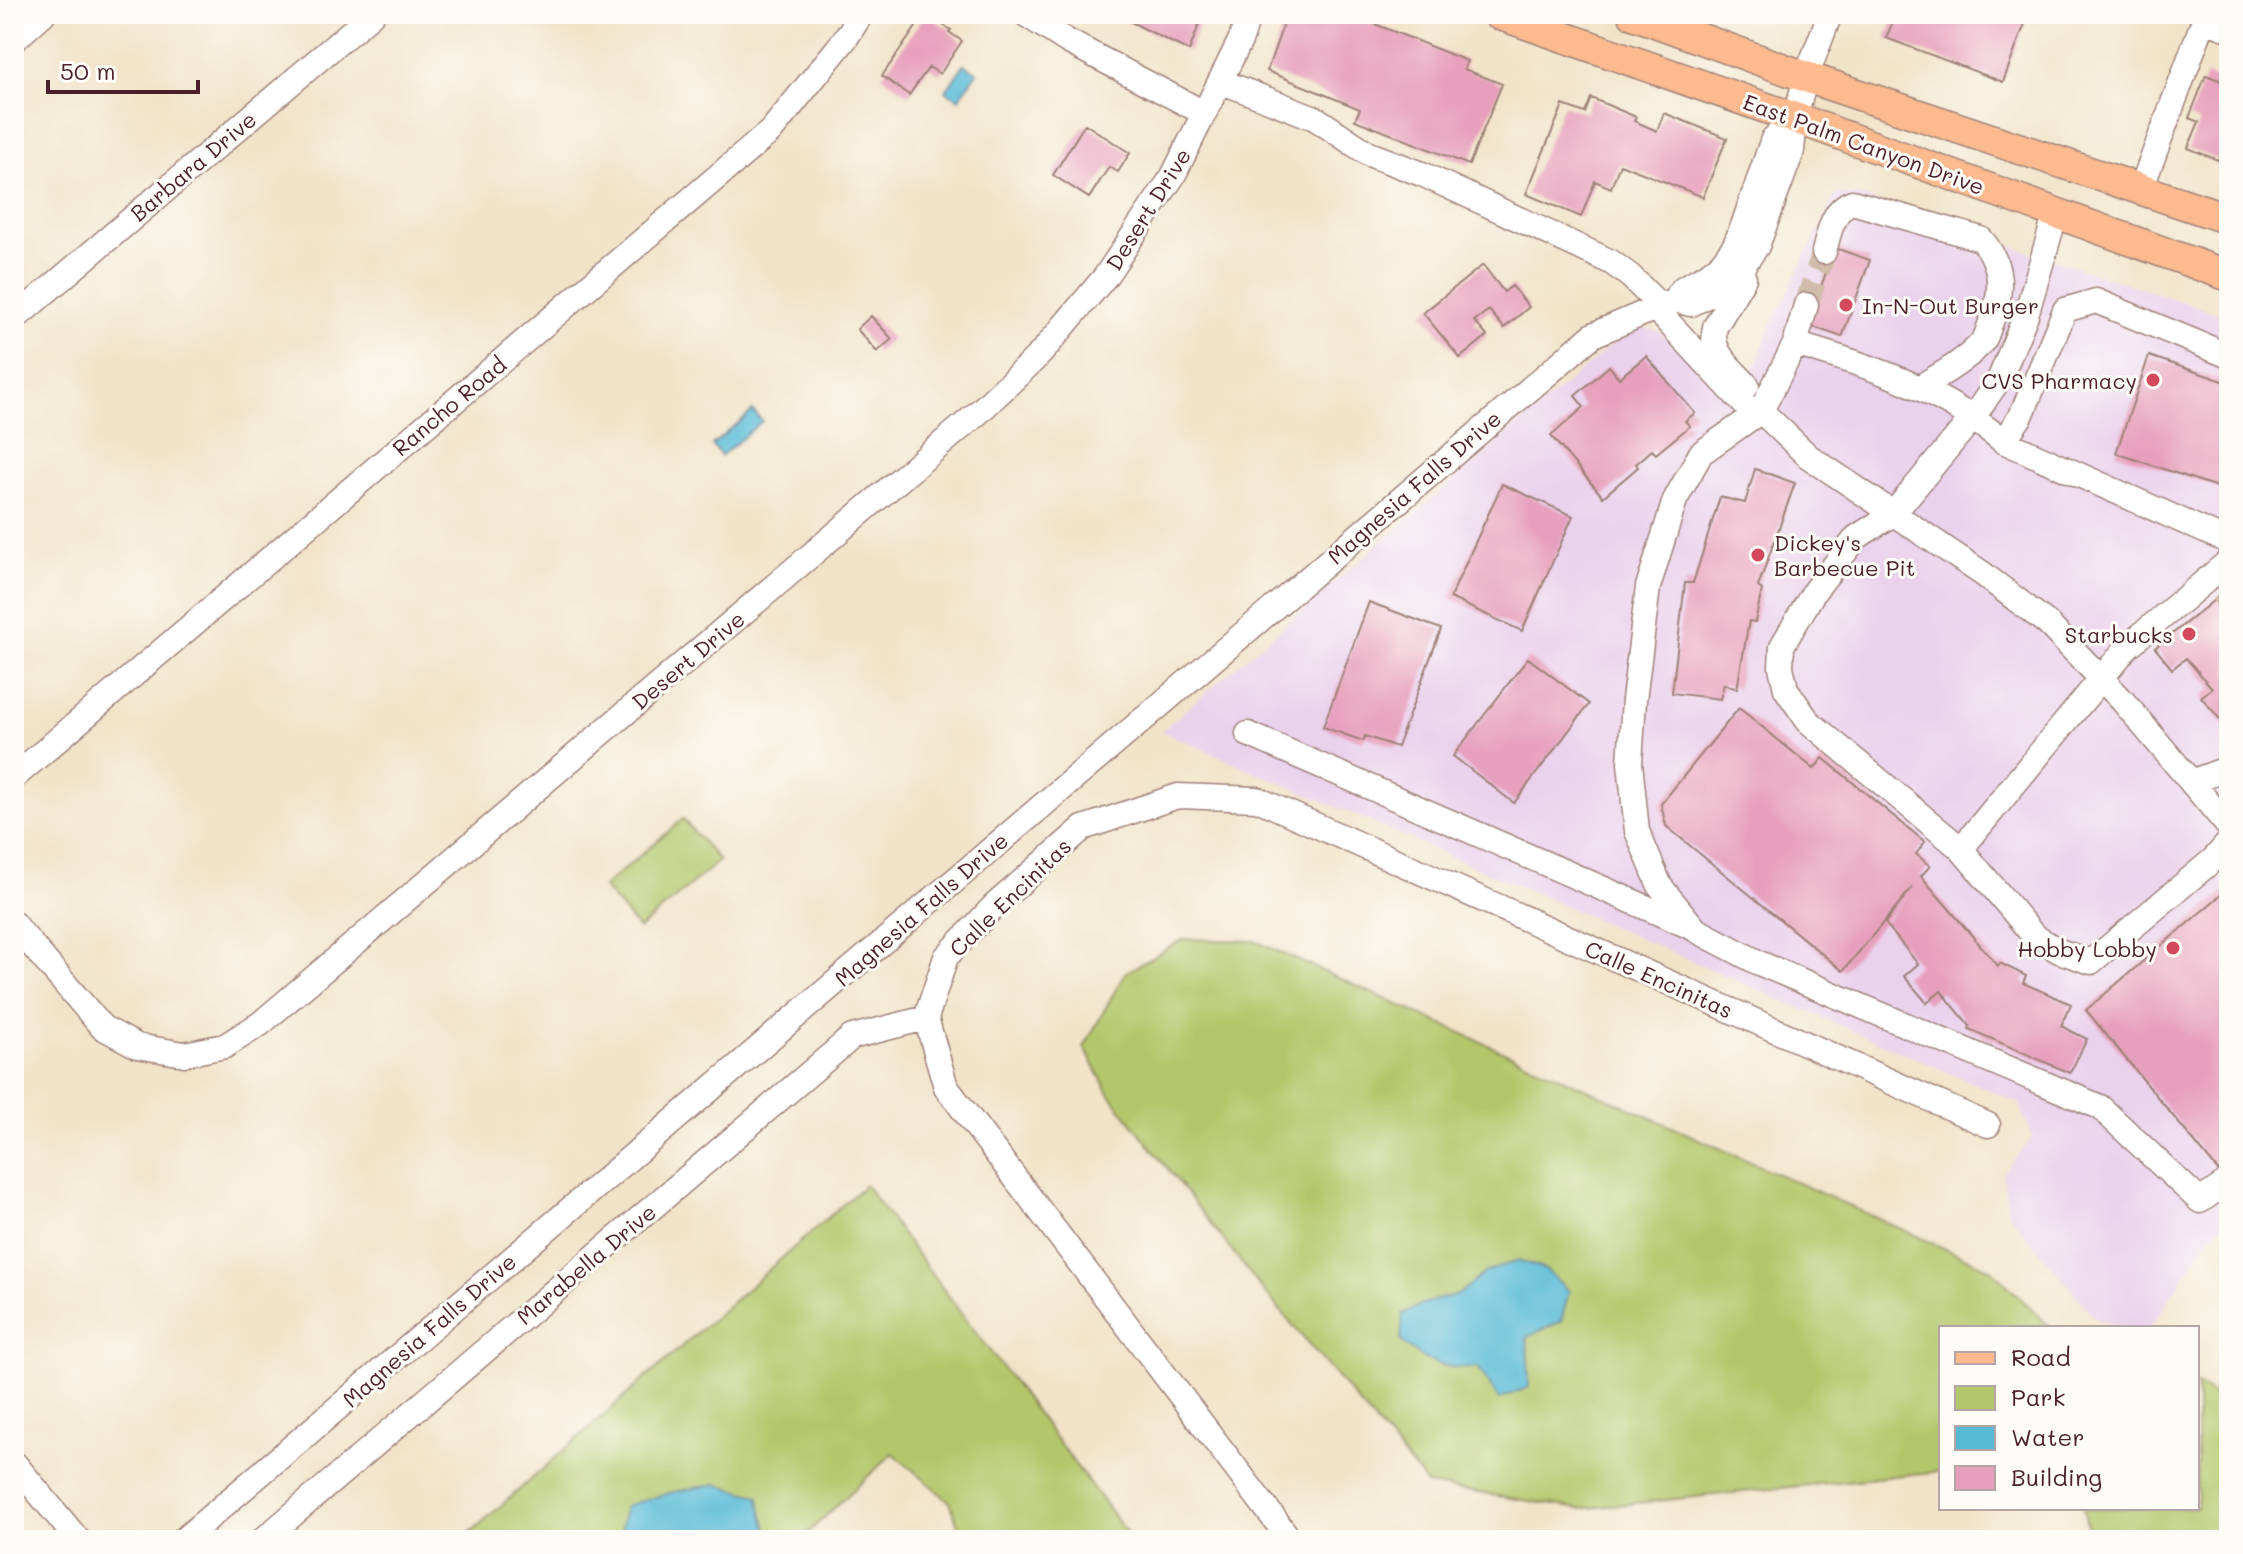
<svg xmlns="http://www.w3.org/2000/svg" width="2243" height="1554" font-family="Mali,sans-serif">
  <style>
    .built { fill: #ead1ec }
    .green { fill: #b3c76b; stroke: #7e734b; stroke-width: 2 }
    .water { fill: #57bad5; stroke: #506c80; stroke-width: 2 }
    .building { fill: #e7a0bc }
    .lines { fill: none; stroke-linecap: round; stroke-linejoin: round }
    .minor-tunnel { stroke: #d0bca8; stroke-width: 24; stroke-dasharray: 24 12; stroke-linecap: butt }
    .minor-casing { stroke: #9e8179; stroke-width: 27 }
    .major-casing { stroke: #9e8179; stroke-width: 33 }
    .minor { stroke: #fff; stroke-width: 24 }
    .major { stroke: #fcba8e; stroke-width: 30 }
    .poi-dot { fill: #d1495b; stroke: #fdfcf7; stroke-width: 3 }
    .labels { text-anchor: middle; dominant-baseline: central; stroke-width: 6; stroke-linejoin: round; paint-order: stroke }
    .street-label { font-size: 22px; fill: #4a1f2b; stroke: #fdfcf7 }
    .poi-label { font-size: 22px; fill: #4a1f2b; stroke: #fdfcf7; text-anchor: end }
  </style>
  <rect width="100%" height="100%" fill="#fdfcf7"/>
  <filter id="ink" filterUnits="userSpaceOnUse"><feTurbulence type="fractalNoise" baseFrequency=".0125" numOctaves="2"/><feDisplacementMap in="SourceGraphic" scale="16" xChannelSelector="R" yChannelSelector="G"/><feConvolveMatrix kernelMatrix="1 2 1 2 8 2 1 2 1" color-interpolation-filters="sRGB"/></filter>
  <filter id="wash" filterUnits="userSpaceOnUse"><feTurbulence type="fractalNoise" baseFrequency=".006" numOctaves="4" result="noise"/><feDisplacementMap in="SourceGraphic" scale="32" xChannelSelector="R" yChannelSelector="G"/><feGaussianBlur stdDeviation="1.8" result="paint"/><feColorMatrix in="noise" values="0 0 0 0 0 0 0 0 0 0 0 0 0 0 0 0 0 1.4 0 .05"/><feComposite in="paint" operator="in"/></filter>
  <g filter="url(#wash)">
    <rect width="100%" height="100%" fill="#f1e3c7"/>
    <path class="built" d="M 1836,194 L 1856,195 L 2229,317 L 2229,1219 L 2211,1235 L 2150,1328 L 2129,1328 L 2096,1319 L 2009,1215 L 2002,1174 L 2032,1138 L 2019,1103 L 1161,731 L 1623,335 L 1641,327 L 1659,331 L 1727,396 L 1756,365 L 1769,331 Z"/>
    <path class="green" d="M 683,819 L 719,861 L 639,929 L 603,887 Z
      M 1184,939 L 1255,941 L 1991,1269 L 2051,1328 L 1941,1328 L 1941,1471 L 1580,1509 L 1428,1485 L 1258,1284 L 1110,1095 L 1084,1047 L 1125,973 Z
      M 865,1185 L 1132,1540 L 963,1540 L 950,1502 L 893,1453 L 800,1540 L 462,1540 Z
      M 2197,1384 L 2229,1403 L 2229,1540 L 2091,1540 L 2083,1508 L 2197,1508 Z"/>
    <path class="water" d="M 964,64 L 977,72 L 959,99 L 946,91 Z
      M 753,411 L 762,421 L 721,456 L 712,445 Z
      M 1518,1260 L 1546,1270 L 1569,1291 L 1561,1321 L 1527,1337 L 1529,1387 L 1499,1399 L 1478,1367 C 1443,1369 1428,1365 1401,1341 L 1403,1314 L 1422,1304 L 1459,1294 L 1484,1273 Z
      M 716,1484 L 758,1496 L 770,1540 L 620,1540 L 625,1506 L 669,1493 Z"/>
    <g id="blocks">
      <path class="building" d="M 925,14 L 951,30 L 949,32 L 962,41 L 940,74 L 929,67 L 909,95 L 882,76 Z
        M 1115,14 L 1203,14 L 1189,51 Z
        M 1287,14 L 1302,14 L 1323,22 L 1326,14 L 1343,14 L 1368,24 L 1370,22 L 1467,61 L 1464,69 L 1502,84 L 1469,165 L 1355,120 L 1360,109 L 1267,71 Z
        M 1896,14 L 2008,14 L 2026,21 L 2003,82 L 1886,38 Z
        M 2206,75 L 2229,84 L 2229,150 L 2225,149 L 2220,161 L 2188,148 L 2199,122 L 2189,118 Z
        M 1591,98 L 1636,117 L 1634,121 L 1657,131 L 1664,113 L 1727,138 L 1703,197 L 1620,164 L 1611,188 L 1595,181 L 1581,217 L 1526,194 L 1563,105 L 1585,113 Z
        M 1085,124 L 1130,153 L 1118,172 L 1109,167 L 1089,198 L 1053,175 Z
        M 1835,248 L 1870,260 L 1842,337 L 1807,325 Z
        M 1483,265 L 1504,292 L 1512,286 L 1529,307 L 1504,328 L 1489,310 L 1474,321 L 1487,336 L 1460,358 L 1423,313 Z
        M 871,316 L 892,339 L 877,352 L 857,329 Z
        M 1646,356 L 1695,413 L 1685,421 L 1690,426 L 1656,454 L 1652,450 L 1636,464 L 1638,467 L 1603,497 L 1551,436 L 1584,407 L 1575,396 L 1609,366 L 1619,378 Z
        M 2149,356 L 2229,383 L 2229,491 L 2116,453 Z
        M 1755,469 L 1795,483 L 1758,587 L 1762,590 L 1755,622 L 1749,621 L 1737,689 L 1724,684 L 1720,699 L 1672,693 L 1685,583 L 1693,583 L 1720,497 L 1745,503 Z
        M 1502,484 L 1573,516 L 1522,631 L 1450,598 Z
        M 2229,588 L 2229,730 L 2201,697 L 2212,688 L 2186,658 L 2172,669 L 2155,648 Z
        M 1369,602 L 1441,629 L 1397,747 L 1365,736 L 1363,741 L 1323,727 Z
        M 1528,658 L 1589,704 L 1514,803 L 1453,756 Z
        M 1739,708 L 1814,769 L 1823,758 L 1925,842 L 1916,854 L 1930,866 L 1921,876 L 1998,966 L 2000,963 L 2026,976 L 2023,983 L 2071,1004 L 2061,1026 L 2087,1039 L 2070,1073 L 1969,1029 L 1970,1026 L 1941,991 L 1927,1003 L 1904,976 L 1918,964 L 1885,923 L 1912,888 L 1843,971 L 1666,826 L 1661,804 Z
        M 2229,888 L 2229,1163 L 2219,1172 L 2086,1010 Z"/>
    </g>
  </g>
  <g filter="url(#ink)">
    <use href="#blocks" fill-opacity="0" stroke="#9e8179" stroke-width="2"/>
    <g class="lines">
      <path class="minor-tunnel" d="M 1806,305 L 1824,252
        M 2221,592 L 2229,601"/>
      <defs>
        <path id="minor" d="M 1025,14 L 1067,41 L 1204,113
          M 14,40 L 43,14
          M 1220,81 L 1315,118 L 1369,154 L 1422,174 L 1611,262 L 1630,276 L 1660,306
          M 2141,189 L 2204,20 L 2229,29
          M 2056,213 L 2026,315 L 2000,378 L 1974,416 L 1893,514 L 1857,537 L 1815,590 L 1782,646 L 1781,667 L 1786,689 L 1808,721 L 1961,849 L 2034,936 L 2059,951 L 2091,962 L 2214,859 L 2229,842
          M 1824,252 C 1829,234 1832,209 1852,202 L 1981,239 C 2003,263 2003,293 1991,322 C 1989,327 1987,335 1984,340 C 1971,356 1946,372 1928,382
          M 1744,278 L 1715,327 C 1709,352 1731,368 1747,385
          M 1674,300 L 1691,304 L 1720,289 L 1735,277 L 1757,246 L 1792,151 L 1795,118 L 1806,77 L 1830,14
          M 1655,308 L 1747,407 L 1761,411 L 1808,456 L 1983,574 L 2047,623 L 2122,700 L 2229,827
          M 14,319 L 372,14
          M 1795,344 L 1806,305
          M 2003,441 L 2021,416 L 2065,310 L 2096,301 L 2229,356
          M 2229,538 L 2225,540 L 2003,441 C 1937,387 1875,368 1795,344 L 1761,411 L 1701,453 L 1675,500 L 1648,587 L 1634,700 L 1630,763 L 1637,831 L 1660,886 L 1696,930 L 1759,963 L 2100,1107 L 2200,1201 L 2229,1181
          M 1248,734 L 1691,927
          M 14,777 L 771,131 L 846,38 L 861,14
          M 2191,782 L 2229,768
          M 1961,849 L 2128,646 L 2229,561
          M 14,924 L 102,1027 L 137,1046 L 184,1054 L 225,1046 L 260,1024 L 979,412 L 1041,353 L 1105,277 L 1173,176 L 1241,39 L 1249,14
          M 14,1463 L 78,1540
          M 183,1540 L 1593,335 L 1674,300 L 1683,288 L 1707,275 L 1722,263 L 1735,245 L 1743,226 L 1773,139 L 1795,118
          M 263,1540 L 852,1037 L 926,1018
          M 1287,1540 L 1285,1533 L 946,1087 L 926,1018 L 946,957 L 994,906 L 1083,828 L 1178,796 L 1257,799 L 1988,1125"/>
        <path id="major" d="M 1498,14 L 1795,118 L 2229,276
          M 1633,14 L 1806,77 L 2229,219"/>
      </defs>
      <use href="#minor" class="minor-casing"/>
      <use href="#major" class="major-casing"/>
      <use href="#minor" class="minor"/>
      <use href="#major" class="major"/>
    </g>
  </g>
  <g class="poi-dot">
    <circle cx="1846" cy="305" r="8"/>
    <circle cx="2153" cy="380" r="8"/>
    <circle cx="1758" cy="555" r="8"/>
    <circle cx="2189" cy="634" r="8"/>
    <circle cx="2173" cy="948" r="8"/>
  </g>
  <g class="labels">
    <g class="street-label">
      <text transform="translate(1864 144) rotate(20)">East Palm Canyon Drive</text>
      <text transform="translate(193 166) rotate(-40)">Barbara Drive</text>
      <text transform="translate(1148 209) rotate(-58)">Desert Drive</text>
      <text transform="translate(449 406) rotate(-40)">Rancho Road</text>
      <text transform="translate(1414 487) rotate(-41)">Magnesia Falls Drive</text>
      <text transform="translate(688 660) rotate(-40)">Desert Drive</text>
      <text transform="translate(1010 897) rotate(-44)">Calle Encinitas</text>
      <text transform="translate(921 909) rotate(-41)">Magnesia Falls Drive</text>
      <text transform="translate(1659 979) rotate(24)">Calle Encinitas</text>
      <text transform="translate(586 1264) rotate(-40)">Marabella Drive</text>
      <text transform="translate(429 1330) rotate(-41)">Magnesia Falls Drive</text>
    </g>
    <g class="poi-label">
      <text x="1862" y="305" text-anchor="start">In-N-Out Burger</text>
      <text x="2137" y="380">CVS Pharmacy</text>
      <text x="1774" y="542" text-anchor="start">Dickey's<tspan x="1774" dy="25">Barbecue Pit</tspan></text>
      <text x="2173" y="634">Starbucks</text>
      <text x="2157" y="948">Hobby Lobby</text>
    </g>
  </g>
  <rect width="2243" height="1554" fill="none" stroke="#fdfcf7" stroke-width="48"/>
  <rect x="1939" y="1326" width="260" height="184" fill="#fdfcf7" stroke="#b5a4a5" stroke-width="2"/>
  <rect x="1955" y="1352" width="40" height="12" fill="#fcba8e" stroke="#b5a4a5" stroke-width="2"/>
  <text x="2011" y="1366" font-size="24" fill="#4a1f2b">Road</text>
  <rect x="1955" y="1386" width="40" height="24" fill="#b3c76b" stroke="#b5a4a5" stroke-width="2"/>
  <text x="2011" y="1406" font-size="24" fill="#4a1f2b">Park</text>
  <rect x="1955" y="1426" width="40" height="24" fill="#57bad5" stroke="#b5a4a5" stroke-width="2"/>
  <text x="2011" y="1446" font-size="24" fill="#4a1f2b">Water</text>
  <rect x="1955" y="1466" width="40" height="24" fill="#e7a0bc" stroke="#b5a4a5" stroke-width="2"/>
  <text x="2011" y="1486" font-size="24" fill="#4a1f2b">Building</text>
  <path d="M48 80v12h150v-12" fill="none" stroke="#4a1f2b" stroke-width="4"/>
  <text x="60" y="80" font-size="24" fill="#4a1f2b" stroke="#fdfcf7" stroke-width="6" paint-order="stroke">50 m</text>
</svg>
